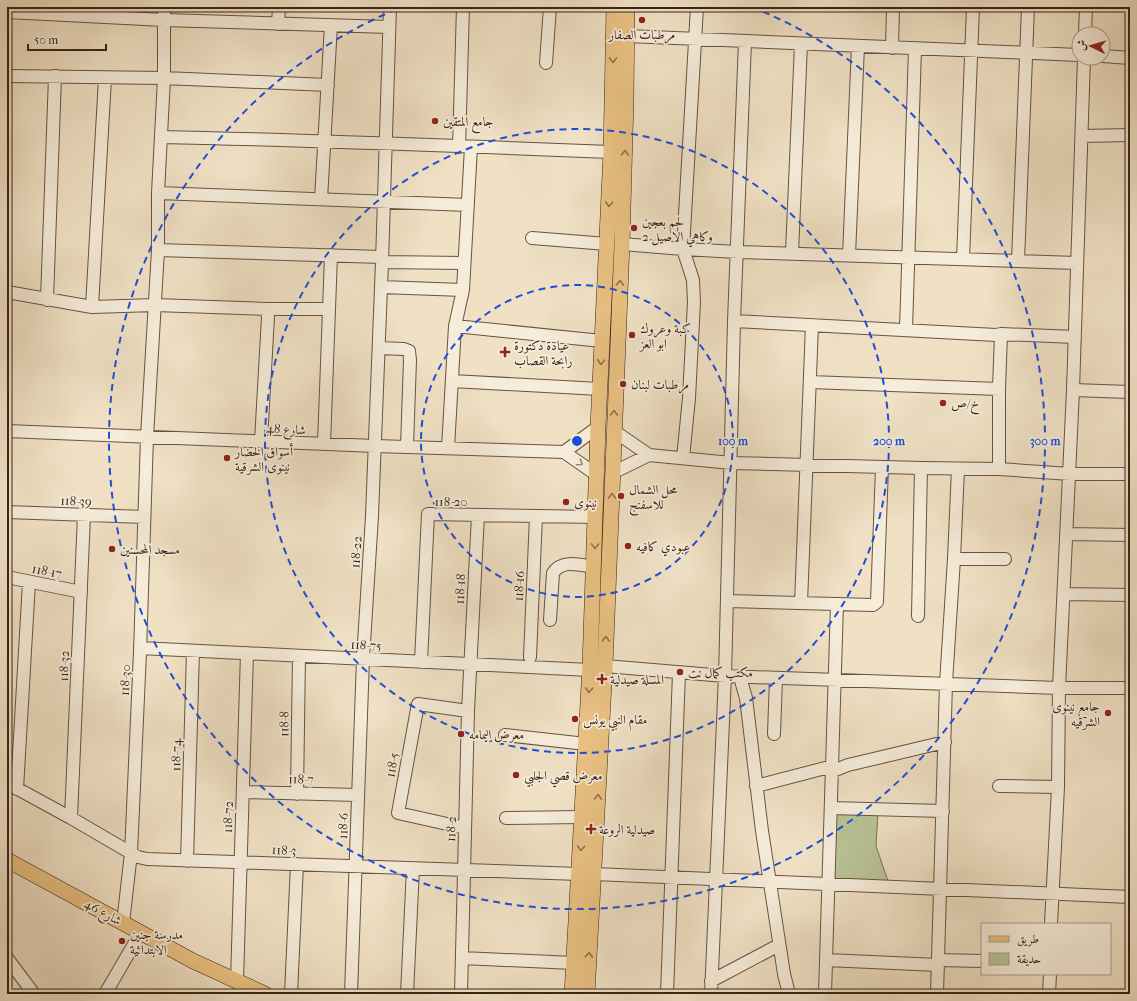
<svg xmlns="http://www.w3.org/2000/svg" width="1137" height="1001" font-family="'IM FELL French Canon',Amiri,serif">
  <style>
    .green { fill: #b8c396; stroke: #797258 }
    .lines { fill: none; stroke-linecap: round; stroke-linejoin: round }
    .minor-casing { stroke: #685244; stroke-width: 14 }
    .major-casing { stroke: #3a2219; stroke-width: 16 }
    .minor { stroke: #f5ecd9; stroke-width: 12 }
    .major { stroke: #e8c082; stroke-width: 15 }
    .oneway { stroke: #91714e }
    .oneway2 { stroke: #988779 }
    .ring { fill: none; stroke: #1d4ed8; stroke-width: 2; stroke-dasharray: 7 5 }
    .poi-dot { fill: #8f2418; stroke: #f5ecd9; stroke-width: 1.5 }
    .labels { text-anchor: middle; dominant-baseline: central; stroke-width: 3.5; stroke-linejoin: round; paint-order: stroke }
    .poi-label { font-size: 13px; fill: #3a2219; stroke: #f5ecd9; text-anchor: start }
    .street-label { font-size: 13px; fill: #3a2219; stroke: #f5ecd9 }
    .centre { fill: #1d4ed8; stroke: #f5ecd9; stroke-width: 2 }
    .ring-label { font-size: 12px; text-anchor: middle; font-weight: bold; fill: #1d4ed8; stroke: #f5ecd9; stroke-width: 3.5; stroke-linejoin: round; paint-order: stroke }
  </style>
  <rect width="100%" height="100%" fill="#f0e1c5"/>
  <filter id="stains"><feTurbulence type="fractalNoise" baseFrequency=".005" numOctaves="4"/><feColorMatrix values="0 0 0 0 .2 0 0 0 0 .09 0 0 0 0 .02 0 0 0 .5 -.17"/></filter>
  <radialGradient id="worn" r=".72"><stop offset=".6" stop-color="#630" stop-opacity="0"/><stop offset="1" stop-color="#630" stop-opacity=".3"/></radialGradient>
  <path class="green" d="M 835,812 L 878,812 L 876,846 L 888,881 L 832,882 Z"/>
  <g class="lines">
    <defs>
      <path id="minor" d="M 7,12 L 164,20 L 389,27
        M 278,24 L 279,7
        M 1085,34 L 1086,7
        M 627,36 L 1079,55
        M 892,48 L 893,7
        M 1103,56 L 1130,58
        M 546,63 L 550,7
        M 7,76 L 164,78 L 328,85
        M 1082,136 L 1130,135
        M 161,137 C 311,140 461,146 611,152
        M 459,147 L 463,7
        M 158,193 L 468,205
        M 321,199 L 331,25
        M 532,238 L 607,244
        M 622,244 L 683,249 L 738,252 L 1077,263
        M 158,250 L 382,257
        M 792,253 L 801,44
        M 849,255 L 858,46
        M 963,259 L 973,7
        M 1018,261 L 1028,7
        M 382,262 L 464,263
        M 381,287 L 463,290
        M 7,292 L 92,307 L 155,305 L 267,309 L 329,309
        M 47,300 L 55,76
        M 92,307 L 105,78
        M 734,321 L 996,335 L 1001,334 L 1075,337
        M 455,326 L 602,341
        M 906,329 L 915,49
        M 379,348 L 404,349 L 409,351 L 410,360 L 407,447
        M 452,381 L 600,389
        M 810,382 L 999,389
        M 1073,390 L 1130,392
        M 7,431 L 375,446 L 564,452
        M 614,431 L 649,455 L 731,463 L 921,468 L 999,469 L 1070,474 L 1130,474
        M 261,441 L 268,317 L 267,309
        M 324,444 L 331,255
        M 448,448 L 455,326 L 463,290 L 471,147
        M 564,452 L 598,427
        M 564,452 L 597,475
        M 683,458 L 689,398 L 694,302 L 693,280 L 683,249 L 697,7
        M 999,469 L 999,389 L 1001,334
        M 612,473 L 649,455
        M 7,512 L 144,517
        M 1067,534 L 1130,535
        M 954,559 L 1005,559
        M 7,577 L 81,592
        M 1064,594 L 1130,595
        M 728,601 L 873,605 L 877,602 L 882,467
        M 801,603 L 812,325
        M 918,616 L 921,468
        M 550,620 L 553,573 C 562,559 580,565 594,567
        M 140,648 L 590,670
        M 530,657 L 536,516
        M 421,662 L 428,514 L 596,517
        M 605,666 L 725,676 L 1059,688 L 1130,688
        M 740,677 L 746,698 L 762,831 L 784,974 L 789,994
        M 774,734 L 776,678
        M 505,735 L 586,744
        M 833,771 L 848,765 L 945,742
        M 7,783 L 71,818 L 131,853 L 138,857 L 147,859 L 579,874
        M 756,786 L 833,766
        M 999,786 L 1058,787
        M 17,789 L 29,582
        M 243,792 L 358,795
        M 297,794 L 299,656
        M 831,808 L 943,811
        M 71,818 L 84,515
        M 506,818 L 582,817
        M 465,828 L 398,813 L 418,704 L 468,711
        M 187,861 L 193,651
        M 594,874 L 1130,897
        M 123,923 L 131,853 L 140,652 L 147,437 L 158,250 L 158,193 L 164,78 L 164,7
        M 1051,924 L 1058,787 L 1059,688 L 1073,390 L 1084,58
        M 7,958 L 34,994
        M 462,958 L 574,963
        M 826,960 L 938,965
        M 938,960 L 982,961
        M 237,981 L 247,653
        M 711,981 L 779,945
        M 105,994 L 141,932
        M 291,994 L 297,864
        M 351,994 L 363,659 L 372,516 L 382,262 L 390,7
        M 407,994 L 413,868
        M 461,994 L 468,711 L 478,515
        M 667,994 L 679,673
        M 711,994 L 725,676 L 734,321 L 745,41
        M 825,994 L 837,604
        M 937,994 L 946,683 L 954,559 L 958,469
        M 1049,994 L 1050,974"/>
      <path id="major" d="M 7,860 L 193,961 L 265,994
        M 572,994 L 590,666 L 598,427 L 611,152 L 614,7
        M 587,994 L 605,666 L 622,244 L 626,99 L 627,7"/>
    </defs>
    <use href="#minor" class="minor-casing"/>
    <use href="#major" class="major-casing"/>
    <use href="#minor" class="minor"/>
    <use href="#major" class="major"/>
  </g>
  <defs><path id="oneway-chevron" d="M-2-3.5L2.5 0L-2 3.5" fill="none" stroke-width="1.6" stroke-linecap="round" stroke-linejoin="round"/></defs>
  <g class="oneway">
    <use href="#oneway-chevron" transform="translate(613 60) rotate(91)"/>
    <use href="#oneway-chevron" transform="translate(625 153) rotate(-88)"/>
    <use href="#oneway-chevron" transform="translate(609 204) rotate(93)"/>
    <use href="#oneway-chevron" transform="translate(620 283) rotate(-88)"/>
    <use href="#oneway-chevron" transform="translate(601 362) rotate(93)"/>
    <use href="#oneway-chevron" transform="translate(614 413) rotate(-88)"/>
    <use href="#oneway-chevron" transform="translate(612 496) rotate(-88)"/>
    <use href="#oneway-chevron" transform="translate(595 546) rotate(92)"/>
    <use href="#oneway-chevron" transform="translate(606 639) rotate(-88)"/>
    <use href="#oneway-chevron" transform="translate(589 690) rotate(93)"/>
    <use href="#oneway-chevron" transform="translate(598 797) rotate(-87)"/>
    <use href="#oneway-chevron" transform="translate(581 848) rotate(93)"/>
    <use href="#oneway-chevron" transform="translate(589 955) rotate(-87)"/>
  </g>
  <use class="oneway2" href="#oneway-chevron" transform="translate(580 463) rotate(35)"/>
  <g class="ring">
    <circle cx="577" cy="441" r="156"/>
    <circle cx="577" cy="441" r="312"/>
    <path d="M752 7A468 468 0 1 1 402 7"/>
  </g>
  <g class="poi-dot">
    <circle cx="642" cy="20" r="4"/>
    <circle cx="435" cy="121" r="4"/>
    <circle cx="634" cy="228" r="4"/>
    <circle cx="632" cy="335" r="4"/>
    <path d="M503 346h4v4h4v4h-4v4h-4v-4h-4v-4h4z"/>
    <circle cx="623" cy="384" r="4"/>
    <circle cx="943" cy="403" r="4"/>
    <circle cx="227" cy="458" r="4"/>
    <circle cx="621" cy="496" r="4"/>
    <circle cx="566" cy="502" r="4"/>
    <circle cx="628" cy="546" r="4"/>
    <circle cx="112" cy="549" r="4"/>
    <circle cx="680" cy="672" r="4"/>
    <path d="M600 673h4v4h4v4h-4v4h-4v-4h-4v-4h4z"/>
    <circle cx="1108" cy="713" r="4"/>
    <circle cx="575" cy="719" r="4"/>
    <circle cx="461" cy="734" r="4"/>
    <circle cx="516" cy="775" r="4"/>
    <path d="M589 823h4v4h4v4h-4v4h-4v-4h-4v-4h4z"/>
    <circle cx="122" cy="941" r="4"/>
  </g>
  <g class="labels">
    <g class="poi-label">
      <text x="642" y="34" text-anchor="middle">مرطبات الصفار</text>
      <text x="443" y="121">جامع المتقين</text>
      <text x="642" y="221">لحم بعجين<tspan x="642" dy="15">وكاهي الاصيل 2</tspan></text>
      <text x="640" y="328">كبة وعروك<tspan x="640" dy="15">ابو العز</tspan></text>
      <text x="514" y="345">عيادة دكتورة<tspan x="514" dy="15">رابحة القصاب</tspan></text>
      <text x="631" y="384">مرطبات لبنان</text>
      <text x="951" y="403">خ/ص</text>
      <text x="235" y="451">أسواق الخضار<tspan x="235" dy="15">نينوى الشرقية</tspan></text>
      <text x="629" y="489">محل الشمال<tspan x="629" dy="15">للاسفنج</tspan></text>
      <text x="574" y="502">نينوى</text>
      <text x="636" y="546">عبودي كافيه</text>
      <text x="120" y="549">مسجد المحسنين</text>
      <text x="688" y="672">مكتب كمال نت</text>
      <text x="610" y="679">المسلة صيدلية</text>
      <text x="1100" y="706" text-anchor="end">جامع نينوى<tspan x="1100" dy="15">الشرقيه</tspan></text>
      <text x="583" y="719">مقام النبي يونس</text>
      <text x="469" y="734">معرض اليمامه</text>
      <text x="524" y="775">معرض قصي الجلبي</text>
      <text x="599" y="829">صيدلية الروعة</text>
      <text x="130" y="934">مدرسة جنين<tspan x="130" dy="15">الابتدائية</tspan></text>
    </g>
    <g class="street-label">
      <text transform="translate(286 429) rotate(3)">شارع 48</text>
      <text transform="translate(76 501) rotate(2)">118-39</text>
      <text x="451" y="501">118-20</text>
      <text transform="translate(356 552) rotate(-86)">118-22</text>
      <text transform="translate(47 571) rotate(11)">118-17</text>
      <text transform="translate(519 586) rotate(-87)">118-16</text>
      <text transform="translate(460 589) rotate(-87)">118-18</text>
      <text transform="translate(366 645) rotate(3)">118-75</text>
      <text transform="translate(64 666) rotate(-88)">118-32</text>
      <text transform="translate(125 680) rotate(-87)">118-30</text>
      <text transform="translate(284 724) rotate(-89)">118-8</text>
      <text transform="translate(176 755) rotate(-89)">118-74</text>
      <text transform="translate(392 765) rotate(-80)">118-5</text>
      <text transform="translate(301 779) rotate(1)">118-7</text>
      <text transform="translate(228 817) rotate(-88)">118-72</text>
      <text transform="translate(343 826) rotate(-88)">118-6</text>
      <text transform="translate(451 829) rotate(-88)">118-2</text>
      <text transform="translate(284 850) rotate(2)">118-3</text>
      <text transform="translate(103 912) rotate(28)">شارع 46</text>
    </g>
  </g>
  <circle cx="577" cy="441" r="6" class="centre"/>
  <g class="ring-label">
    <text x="733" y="445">100 m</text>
    <text x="889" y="445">200 m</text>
    <text x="1045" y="445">300 m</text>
  </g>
  <rect width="1137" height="1001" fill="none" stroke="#f0e1c5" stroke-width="24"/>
  <rect x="8" y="8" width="1121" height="985" fill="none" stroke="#3a2219" stroke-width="2"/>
  <rect x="12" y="12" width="1113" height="977" fill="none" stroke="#3a2219"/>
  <rect x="981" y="923" width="130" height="52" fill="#f5ecd9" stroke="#aa9b8c"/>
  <rect x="989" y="936" width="20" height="6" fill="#e8c082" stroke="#aa9b8c"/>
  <text x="1017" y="943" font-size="12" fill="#3a2219">طريق</text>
  <rect x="989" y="953" width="20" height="12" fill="#b8c396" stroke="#aa9b8c"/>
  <text x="1017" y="963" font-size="12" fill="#3a2219">حديقة</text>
  <g transform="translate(1091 46) rotate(275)"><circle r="19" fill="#f5ecd9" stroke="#aa9b8c"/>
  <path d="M0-3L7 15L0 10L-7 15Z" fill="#8f2418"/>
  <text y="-6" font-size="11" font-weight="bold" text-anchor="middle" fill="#3a2219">ش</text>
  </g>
  <path d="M28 44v6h78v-6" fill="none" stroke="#3a2219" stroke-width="2"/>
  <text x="34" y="44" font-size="12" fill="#3a2219" stroke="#f5ecd9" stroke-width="3" paint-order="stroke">50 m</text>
  <rect width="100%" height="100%" filter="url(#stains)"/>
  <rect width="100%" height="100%" fill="url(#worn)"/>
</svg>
